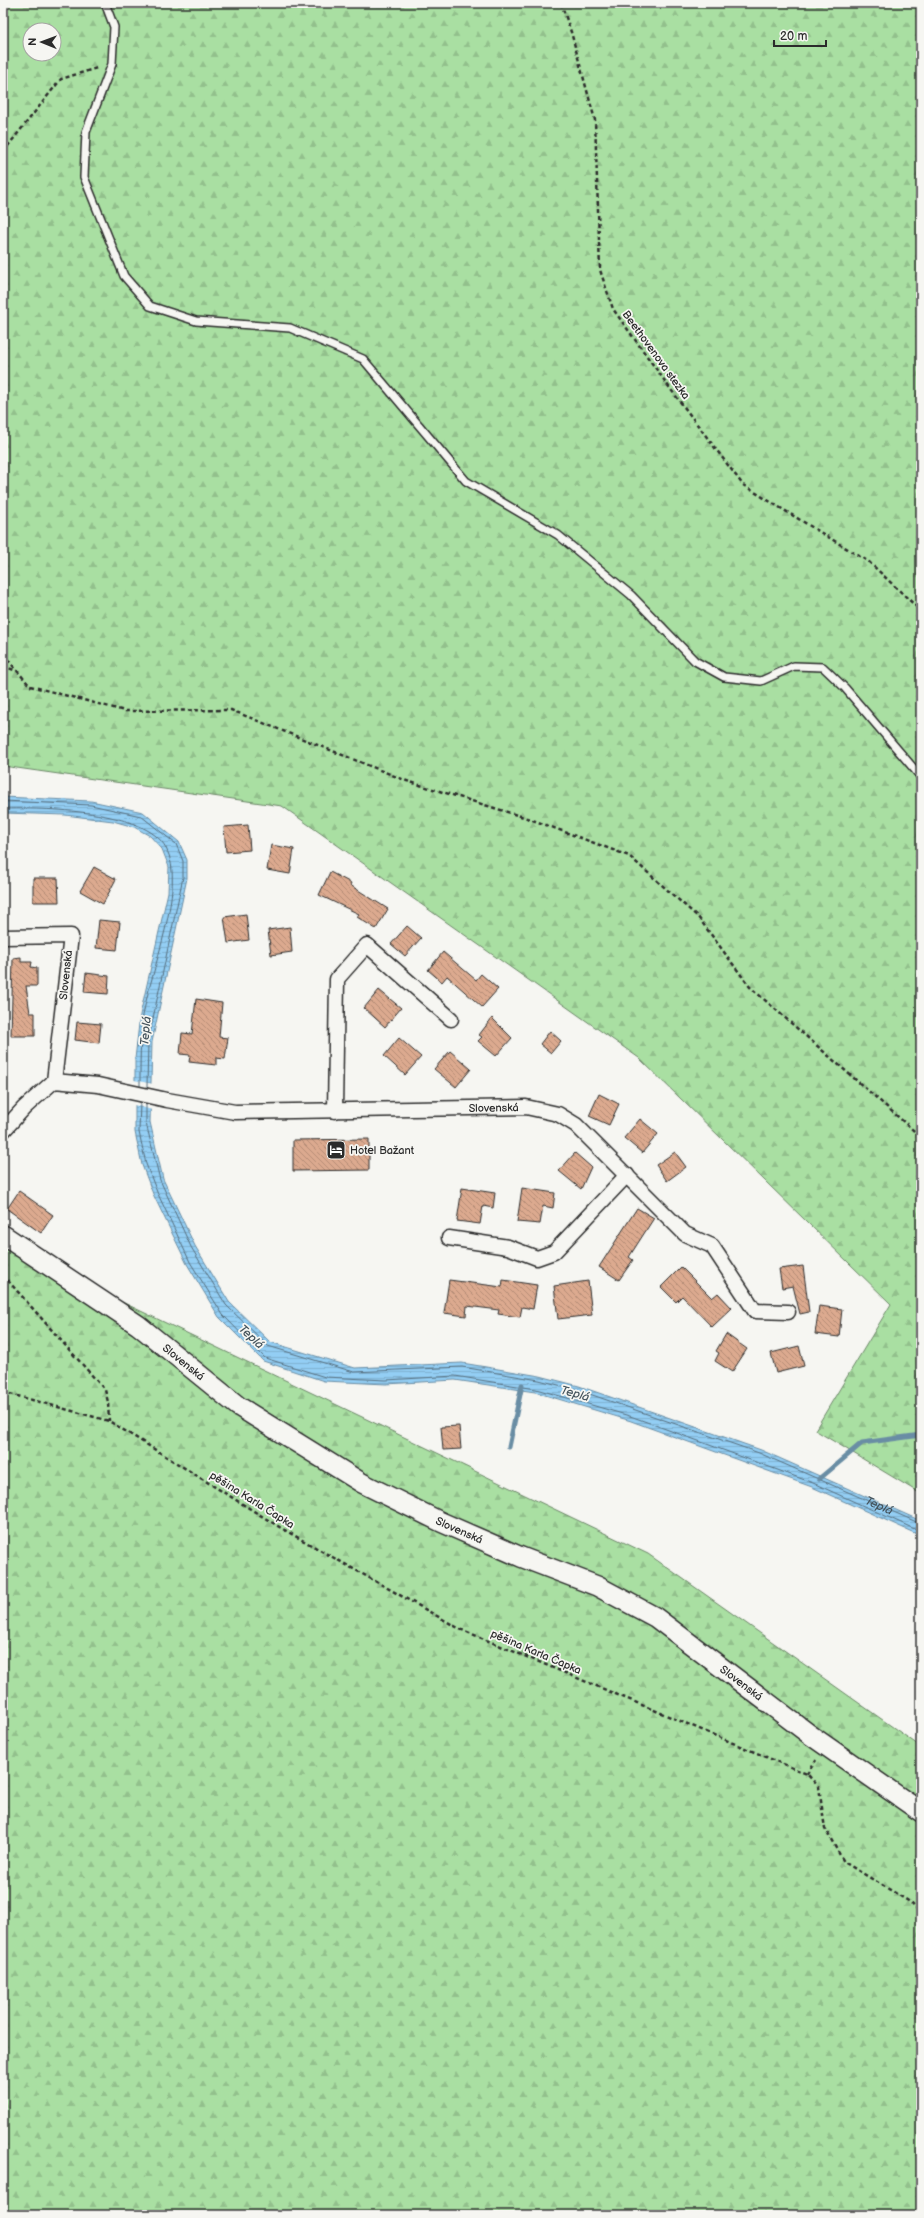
<svg xmlns="http://www.w3.org/2000/svg" width="924" height="2218" font-family="'Balsamiq Sans',sans-serif">
  <style>
    .forest { fill: url(#forest-firs); stroke: #6a8566; fill-rule: evenodd }
    .water { fill: url(#water-rules); stroke: #698da4 }
    .pier { fill: #f6f6f2 }
    .lines { fill: none; stroke-linecap: round; stroke-linejoin: round }
    .shore { stroke: #556c7b; stroke-width: 1 }
    .stream { stroke: #698da4; stroke-width: 5 }
    .building { fill: url(#building-back-hatch); stroke: #2b2b2b }
    .lane-casing { stroke: #2b2b2b; stroke-width: 10 }
    .street-casing { stroke: #2b2b2b; stroke-width: 17 }
    .secondary-casing { stroke: #2b2b2b; stroke-width: 22 }
    .path { stroke: #2b2b2b; stroke-width: 2.5; stroke-dasharray: 4 3; stroke-linecap: butt }
    .lane { stroke: #f6f6f2; stroke-width: 7 }
    .street { stroke: #f6f6f2; stroke-width: 14 }
    .secondary { stroke: #f6f6f2; stroke-width: 19 }
    .labels { text-anchor: middle; dominant-baseline: central; stroke-width: 3.5; stroke-linejoin: round; paint-order: stroke }
    .street-label { font-size: 11px; fill: #2b2b2b; stroke: #f6f6f2 }
    .poi-label { font-size: 11px; fill: #2b2b2b; stroke: #f6f6f2; text-anchor: start }
    .water-label { font-size: 12px; font-style: italic; fill: #45545d; stroke: #f6f6f2 }
  </style>
  <defs>
    <pattern id="forest-firs" width="22" height="20" patternUnits="userSpaceOnUse"><rect width="22" height="20" fill="#a9dfa2"/><path d="M5 1l3.5 6h-7zM16 11l3.5 6h-7z" fill="#92c08c"/></pattern>
    <pattern id="water-rules" width="6" height="5" patternUnits="userSpaceOnUse"><rect width="6" height="5" fill="#93cef4"/><path d="M0 2.5h6" fill="none" stroke="#7fb1d1"/></pattern>
    <pattern id="building-back-hatch" width="6" height="6" patternUnits="userSpaceOnUse"><rect width="6" height="6" fill="#dcaa8f"/><path d="M-1 5l2 2M0 0l6 6M5-1l2 2" fill="none" stroke="#b38b75"/></pattern>
  </defs>
  <rect width="100%" height="100%" fill="#f6f6f2"/>
  <filter id="ink" filterUnits="userSpaceOnUse"><feTurbulence type="fractalNoise" baseFrequency=".025" numOctaves="2"/><feDisplacementMap in="SourceGraphic" scale="8" xChannelSelector="R" yChannelSelector="G"/><feConvolveMatrix kernelMatrix="1 2 1 2 8 2 1 2 1" color-interpolation-filters="sRGB"/></filter>
  <g filter="url(#ink)">
    <path class="forest" d="M 3,3 L 921,3 L 921,1494 L 815,1430 L 891,1304 L 639,1058 L 282,806 L 3,766 ZM 30,30 L 54,30 L 54,54 L 30,54 Z
      M 3,1245 L 648,1554 L 921,1747 L 921,2215 L 3,2215 Z"/>
    <path class="water" d="M 3,797 L 91,801 L 143,812 L 179,842 L 187,860 L 187,878 L 152,1042 L 150,1122 L 163,1179 L 195,1246 L 229,1302 L 270,1342 L 355,1368 L 462,1363 L 540,1376 L 579,1386 L 761,1450 L 921,1521 L 921,1536 L 812,1487 L 631,1421 L 535,1392 L 455,1380 L 386,1384 L 324,1381 L 263,1361 L 219,1317 L 187,1264 L 153,1194 L 142,1165 L 135,1132 L 135,1059 L 140,1015 L 168,892 L 169,867 L 162,849 L 150,836 L 134,827 L 113,821 L 65,815 L 3,813 Z"/>
    <path class="pier" d="M 134,1080 L 153,1084 L 152,1110 L 134,1105 Z"/>
    <g class="lines">
      <g class="shore">
        <path d="M 3,801 L 91,805 L 141,816 L 176,844 L 183,861 L 183,877 L 148,1042 L 147,1087"/>
        <path d="M 3,809 C 42,808 146,809 166,848 C 187,887 150,972 143,1016 C 140,1040 140,1063 140,1086"/>
        <path d="M 140,1102 L 139,1132 L 146,1164 L 157,1192 L 190,1262 L 223,1315 L 265,1358 L 325,1377 L 386,1380 L 455,1376 L 536,1389 L 633,1417 L 813,1483 L 921,1532"/>
        <path id="s1" d="M 146,1104 L 146,1123 L 160,1180 L 191,1247 L 226,1305 L 268,1346 L 354,1372 L 462,1367 L 539,1380 L 578,1390 L 759,1453 L 921,1524"/>
      </g>
      <path class="stream" d="M 509,1447 L 522,1385
        M 819,1479 L 862,1443 L 921,1435"/>
    </g>
    <path class="building" d="M 248,825 L 250,850 L 226,852 L 224,827 Z
      M 271,845 L 294,849 L 290,874 L 267,870 Z
      M 94,867 L 116,879 L 103,904 L 80,891 Z
      M 330,872 L 351,883 L 350,885 L 388,909 L 376,929 L 357,917 L 359,914 L 319,895 Z
      M 33,878 L 58,878 L 59,902 L 33,902 Z
      M 246,914 L 249,940 L 228,943 L 224,917 Z
      M 99,920 L 120,922 L 117,950 L 96,948 Z
      M 407,926 L 421,938 L 405,956 L 391,944 Z
      M 290,927 L 292,952 L 271,955 L 268,930 Z
      M 443,952 L 476,980 L 481,974 L 498,989 L 482,1007 L 447,976 L 442,982 L 428,970 Z
      M 21,957 L 21,962 L 32,962 L 31,967 L 37,968 L 37,986 L 26,986 L 30,1013 L 35,1013 L 35,1036 L 11,1036 L 13,958 Z
      M 86,973 L 109,976 L 108,994 L 84,992 Z
      M 379,990 L 401,1008 L 385,1027 L 364,1008 Z
      M 196,999 L 222,1003 L 219,1037 L 228,1038 L 225,1059 L 216,1058 L 216,1065 L 189,1062 L 190,1055 L 180,1054 L 182,1033 L 192,1034 Z
      M 492,1018 L 512,1038 L 496,1056 L 478,1041 L 482,1037 L 479,1035 Z
      M 77,1022 L 101,1024 L 99,1043 L 75,1040 Z
      M 550,1031 L 561,1041 L 551,1053 L 540,1044 Z
      M 399,1038 L 421,1057 L 405,1075 L 384,1056 Z
      M 450,1051 L 471,1069 L 456,1087 L 434,1069 Z
      M 599,1094 L 619,1104 L 609,1125 L 589,1116 Z
      M 640,1119 L 658,1134 L 642,1153 L 624,1138 Z
      M 369,1139 L 369,1170 L 293,1171 L 293,1140 Z
      M 675,1152 L 686,1167 L 667,1181 L 656,1165 Z
      M 575,1153 L 591,1167 L 581,1189 L 559,1171 Z
      M 462,1188 L 495,1193 L 493,1208 L 483,1206 L 480,1224 L 457,1221 Z
      M 522,1188 L 555,1193 L 553,1208 L 543,1206 L 540,1224 L 517,1222 Z
      M 19,1191 L 53,1215 L 41,1233 L 7,1209 Z
      M 637,1208 L 654,1218 L 629,1257 L 633,1260 L 619,1280 L 599,1267 Z
      M 803,1266 L 809,1312 L 800,1314 L 793,1286 L 782,1288 L 779,1269 Z
      M 681,1267 L 712,1298 L 718,1293 L 732,1308 L 712,1327 L 682,1296 L 676,1302 L 661,1287 Z
      M 449,1280 L 502,1287 L 503,1280 L 537,1285 L 533,1309 L 522,1307 L 520,1317 L 498,1314 L 499,1310 L 467,1306 L 466,1316 L 444,1313 Z
      M 588,1281 L 592,1315 L 558,1319 L 554,1286 Z
      M 819,1306 L 842,1309 L 839,1337 L 815,1334 Z
      M 726,1334 L 747,1349 L 732,1372 L 715,1361 L 719,1353 L 716,1351 Z
      M 799,1346 L 804,1366 L 776,1373 L 771,1353 Z
      M 459,1426 L 461,1449 L 443,1450 L 441,1427 Z"/>
    <g class="lines">
      <defs>
        <path id="lane" d="M 105,3 L 114,27 L 112,64 L 86,132 L 84,177 L 124,276 L 150,306 L 196,321 L 290,328 L 363,359 L 466,481 L 558,535 L 631,595 L 695,661 L 724,677 L 761,681 L 794,666 L 823,667 L 845,688 L 921,777"/>
        <g id="street">
          <path d="M 3,937 L 71,936 L 54,1081"/>
          <path d="M 335,1111 L 337,979 L 367,945 L 451,1019"/>
          <path id="s2" d="M 3,1131 L 24,1108 L 54,1081 L 98,1085 L 167,1100 L 235,1112 L 526,1107 L 558,1114 L 576,1125 L 685,1234 L 712,1246 L 755,1311 L 788,1312"/>
          <path d="M 449,1238 L 508,1247 L 537,1258 L 554,1252 L 627,1175"/>
        </g>
        <g id="secondary">
          <path id="s3" d="M 3,1235 L 138,1325 L 238,1406 L 362,1483 L 441,1522 L 521,1557 L 597,1586 L 655,1617 L 809,1734 L 921,1812"/>
        </g>
      </defs>
      <use href="#lane" class="lane-casing"/>
      <use href="#street" class="street-casing"/>
      <use href="#secondary" class="secondary-casing"/>
      <path class="path" d="M 561,3 L 571,32 L 595,120 L 600,270 L 613,309 L 672,391 L 743,485 L 869,562 L 921,611
        M 3,152 L 61,79 L 97,68
        M 3,654 L 30,686 L 125,711 L 231,710 L 407,781 L 530,819 L 629,856 L 698,917 L 750,987 L 921,1137
        M 3,666 L 17,671
        M 3,1275 L 105,1390 L 108,1402 L 109,1421
        M 3,1392 L 109,1421 L 281,1528 L 460,1629 L 807,1774 L 819,1787 L 825,1829 L 844,1862 L 910,1902 L 921,1914
        M 807,1774 L 816,1760"/>
      <use href="#lane" class="lane"/>
      <use href="#street" class="street"/>
      <use href="#secondary" class="secondary"/>
    </g>
  </g>
  <defs>
    <symbol id="hotel-square" viewBox="-11 -11 22 22"><rect x="-9" y="-9" width="18" height="18" rx="4" fill="#2b2b2b" stroke="#f6f6f2"/><path d="M-6-4.5h1.5V1H6V5H4.5V3h-9V5H-6ZM-4 0a1.8 1.8 0 1 1 3.6 0ZM.5 0V-2.5h3Q6-2.5 6 0Z" fill="#fff"/></symbol>
  </defs>
  <g fill-rule="evenodd">
    <use href="#hotel-square" x="325" y="1139" width="22" height="22"/>
  </g>
  <g class="labels">
    <g class="street-label">
      <text transform="translate(656 355) rotate(54)">Beethovenova stezka</text>
      <text transform="translate(66 975) rotate(-84)">Slovenská</text>
      <text stroke="none"><textPath href="#s2" startOffset="514">Slovenská</textPath></text>
      <text stroke="none"><textPath href="#s3" startOffset="221">Slovenská</textPath></text>
      <text transform="translate(252 1500) rotate(32)">pěšina Karla Čapka</text>
      <text stroke="none"><textPath href="#s3" startOffset="545">Slovenská</textPath></text>
      <text transform="translate(536 1652) rotate(23)">pěšina Karla Čapka</text>
      <text stroke="none"><textPath href="#s3" startOffset="868">Slovenská</textPath></text>
    </g>
    <g class="poi-label">
      <text x="350" y="1150">Hotel Bažant</text>
    </g>
    <g class="water-label">
      <text transform="translate(146 1031) rotate(-85)">Teplá</text>
      <text transform="translate(251 1337) rotate(43)">Teplá</text>
      <text transform="translate(575 1394) rotate(15)">Teplá</text>
      <text stroke="none"><textPath href="#s1" startOffset="917">Teplá</textPath></text>
    </g>
  </g>
  <rect width="924" height="2218" fill="none" stroke="#f6f6f2" stroke-width="16"/>
  <rect x="8" y="8" width="908" height="2202" fill="none" stroke="#2b2b2b" stroke-width="1.5" filter="url(#ink)"/>
  <g transform="translate(42 42) rotate(271)"><circle r="19" fill="#f6f6f2" stroke="#a5a5a2"/>
  <path d="M0-3L7 15L0 10L-7 15Z" fill="#2b2b2b"/>
  <text y="-6" font-size="11" font-weight="bold" text-anchor="middle" fill="#2b2b2b">N</text>
  </g>
  <path d="M774 40v6h52v-6" fill="none" stroke="#2b2b2b" stroke-width="2"/>
  <text x="780" y="40" font-size="12" fill="#2b2b2b" stroke="#f6f6f2" stroke-width="3" paint-order="stroke">20 m</text>
</svg>
